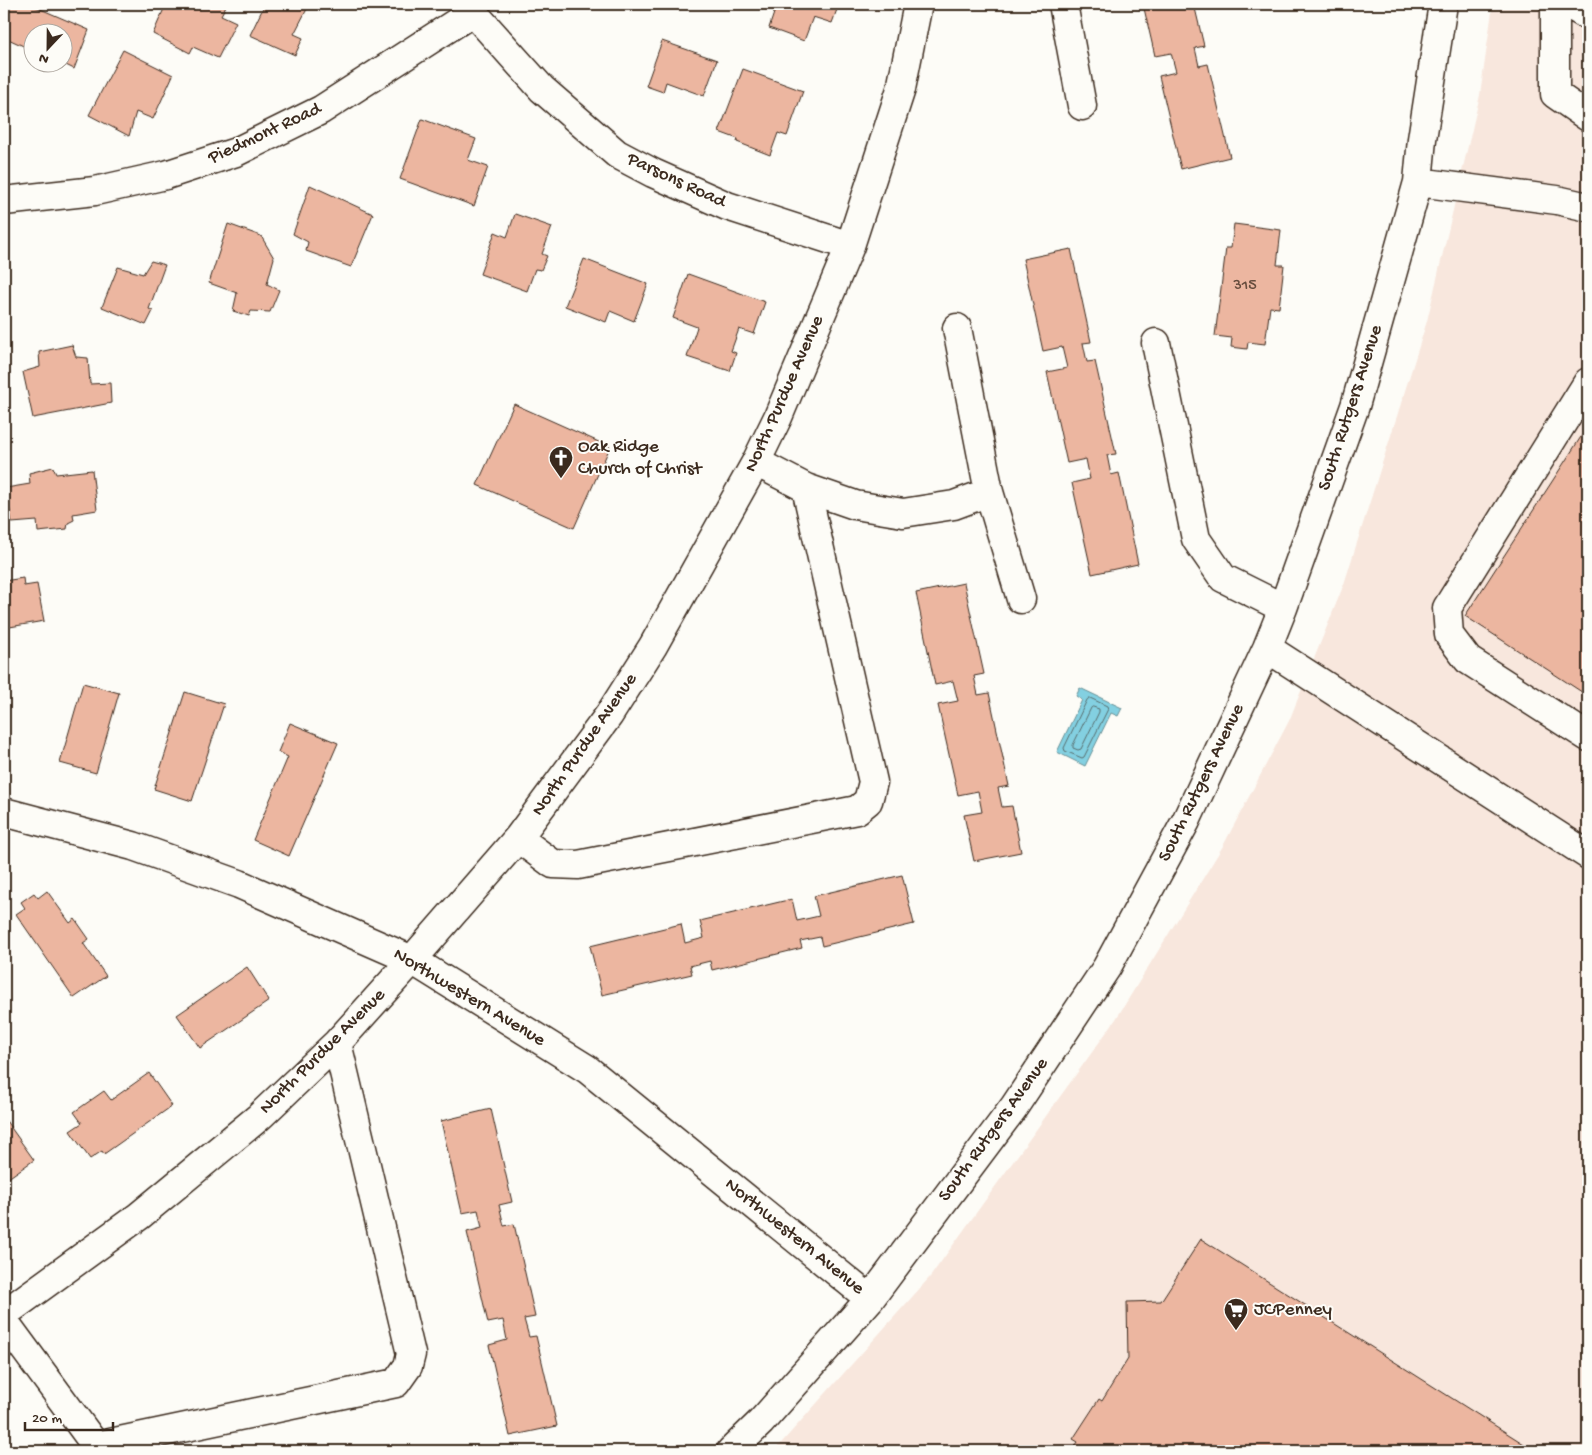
<svg xmlns="http://www.w3.org/2000/svg" width="1592" height="1455" font-family="'Gochi Hand',sans-serif">
  <style>
    .built { fill: #f8e7dd }
    .water { fill: #83d0e1; stroke: #668e93 }
    .lines { fill: none; stroke-linecap: round; stroke-linejoin: round }
    .shore { stroke: #586c6c; stroke-width: 1 }
    .building { fill: #ecb6a0; stroke: #3b2a1e }
    .minor-casing { stroke: #3b2a1e; stroke-width: 31 }
    .minor { stroke: #fdfcf7; stroke-width: 28 }
    .labels { text-anchor: middle; dominant-baseline: central; stroke-width: 4; stroke-linejoin: round; paint-order: stroke }
    .number-label { font-size: 16px; fill: #674d3e }
    .street-label { font-size: 19px; fill: #3b2a1e; stroke: #fdfcf7 }
    .poi-label { font-size: 19px; fill: #3b2a1e; stroke: #fdfcf7; text-anchor: start }
  </style>
  <rect width="100%" height="100%" fill="#fdfcf7"/>
  <filter id="ink" filterUnits="userSpaceOnUse"><feTurbulence type="fractalNoise" baseFrequency=".02" numOctaves="2"/><feDisplacementMap in="SourceGraphic" scale="10" xChannelSelector="R" yChannelSelector="G"/><feConvolveMatrix kernelMatrix="1 2 1 2 8 2 1 2 1" color-interpolation-filters="sRGB"/></filter>
  <g filter="url(#ink)">
    <path class="built" d="M 1493,4 L 1588,4 L 1588,1451 L 774,1451 L 930,1277 L 1116,1019 L 1223,846 L 1289,721 L 1344,584 L 1427,321 L 1480,95 Z"/>
    <path class="water" d="M 1080,688 L 1122,708 L 1118,716 L 1111,713 L 1085,766 L 1057,752 L 1082,700 L 1076,696 Z"/>
    <g class="lines">
      <path class="shore" d="M 1090,698 L 1107,706 L 1108,709 L 1084,757 L 1082,758 L 1065,751 L 1064,748 L 1087,700 Z
        M 1093,707 L 1099,709 L 1099,712 L 1081,749 L 1078,750 L 1073,748 L 1073,745 L 1091,708 Z"/>
    </g>
    <path class="building" d="M 10,4 L 29,4 L 89,30 L 74,69 L 60,62 L 62,62 L 62,32 L 32,32 L 32,50 L 4,37 L 4,21 Z
      M 166,4 L 227,4 L 221,15 L 236,22 L 218,58 L 193,47 L 190,53 L 153,34 Z
      M 265,4 L 301,4 L 308,7 L 294,34 L 303,38 L 295,55 L 250,35 Z
      M 777,4 L 839,4 L 832,23 L 813,17 L 804,41 L 769,28 Z
      M 1143,4 L 1194,4 L 1204,46 L 1195,48 L 1199,66 L 1208,64 L 1230,157 L 1181,169 L 1159,76 L 1176,72 L 1171,53 L 1155,56 Z
      M 662,41 L 717,60 L 704,96 L 666,82 L 663,92 L 646,86 Z
      M 123,50 L 173,75 L 153,119 L 136,112 L 129,136 L 89,115 Z
      M 743,69 L 803,91 L 787,136 L 778,133 L 770,155 L 737,142 L 738,139 L 719,132 Z
      M 422,119 L 476,139 L 468,160 L 488,167 L 474,206 L 400,179 Z
      M 310,185 L 373,214 L 351,267 L 306,251 L 308,242 L 293,234 Z
      M 515,214 L 552,227 L 542,254 L 547,256 L 541,270 L 535,269 L 527,291 L 480,274 L 495,232 L 507,237 Z
      M 228,224 L 261,236 L 274,258 L 267,284 L 279,290 L 270,312 L 251,311 L 249,316 L 233,311 L 237,293 L 209,283 Z
      M 1234,224 L 1281,230 L 1277,265 L 1284,265 L 1279,308 L 1270,307 L 1265,344 L 1248,342 L 1247,349 L 1231,347 L 1232,338 L 1215,336 L 1226,248 L 1231,248 Z
      M 1071,249 L 1091,342 L 1083,343 L 1087,362 L 1095,361 L 1116,454 L 1107,455 L 1111,475 L 1119,473 L 1138,564 L 1092,574 L 1072,483 L 1090,479 L 1086,459 L 1067,463 L 1047,372 L 1067,368 L 1062,347 L 1043,351 L 1023,259 Z
      M 584,259 L 648,284 L 634,321 L 610,311 L 606,322 L 565,306 Z
      M 151,261 L 165,265 L 149,309 L 153,311 L 146,325 L 102,307 L 118,267 L 143,274 Z
      M 688,274 L 765,302 L 754,334 L 739,329 L 731,351 L 736,353 L 730,371 L 687,357 L 697,327 L 673,318 Z
      M 72,345 L 76,357 L 88,358 L 90,384 L 110,383 L 111,403 L 33,418 L 23,372 L 40,367 L 39,352 Z
      M 514,404 L 610,447 L 574,528 L 477,485 Z
      M 1588,426 L 1588,696 L 1465,616 Z
      M 53,467 L 56,474 L 92,470 L 97,510 L 73,514 L 74,520 L 68,523 L 67,529 L 38,532 L 37,521 L 12,523 L 6,488 L 30,484 L 29,473 Z
      M 23,578 L 24,586 L 37,584 L 44,621 L 4,628 L 4,581 Z
      M 964,583 L 984,674 L 974,676 L 978,695 L 989,693 L 1009,786 L 998,788 L 1002,807 L 1012,806 L 1021,852 L 974,861 L 964,815 L 982,812 L 978,791 L 958,795 L 938,705 L 958,701 L 953,681 L 935,685 L 916,593 Z
      M 83,683 L 119,693 L 96,773 L 60,763 Z
      M 185,692 L 224,704 L 192,801 L 154,789 Z
      M 290,723 L 338,743 L 289,856 L 253,840 L 288,757 L 278,752 Z
      M 902,875 L 914,924 L 822,946 L 820,937 L 800,941 L 802,948 L 712,970 L 710,961 L 690,966 L 692,974 L 602,995 L 590,946 L 681,924 L 685,943 L 704,938 L 700,921 L 792,899 L 797,921 L 819,916 L 814,896 Z
      M 47,891 L 70,923 L 75,919 L 89,939 L 83,943 L 106,976 L 74,998 L 16,914 L 25,908 L 21,902 L 34,893 L 38,898 Z
      M 247,967 L 269,1001 L 200,1048 L 177,1015 Z
      M 149,1073 L 172,1106 L 104,1154 L 102,1151 L 90,1159 L 70,1131 L 82,1123 L 74,1112 L 104,1091 L 111,1100 Z
      M 491,1109 L 512,1202 L 499,1205 L 504,1226 L 514,1224 L 535,1317 L 524,1319 L 529,1337 L 536,1336 L 557,1426 L 510,1436 L 489,1345 L 507,1340 L 503,1320 L 488,1323 L 467,1232 L 482,1228 L 478,1210 L 462,1213 L 441,1121 Z
      M 4,1118 L 34,1160 L 4,1181 Z
      M 1201,1239 L 1535,1451 L 1072,1451 L 1078,1442 L 1073,1439 L 1099,1399 L 1102,1401 L 1128,1359 L 1127,1302 L 1161,1301 Z"/>
    <g class="lines">
      <defs>
        <path id="minor" d="M 469,4 L 473,12 L 542,89 L 617,154 L 653,173 L 727,206 L 850,246
          M 1063,4 L 1082,106
          M 1555,4 L 1555,94 L 1588,117
          M 1568,4 L 1588,16
          M 1418,182 L 1557,200 L 1588,207
          M 4,201 L 95,191 L 166,175 L 236,152 L 321,110 L 473,12
          M 1156,343 L 1196,539 L 1223,578 L 1283,608
          M 1588,382 L 1447,608 L 1449,635 L 1468,660 L 1588,737
          M 756,462 L 806,488 L 855,505 L 903,513 L 954,505 L 989,492 L 957,328
          M 989,492 L 1021,599
          M 1267,648 L 1588,855
          M 4,812 L 133,846 L 239,884 L 412,960 L 587,1069 L 870,1299
          M 518,838 L 553,864 L 578,865 L 857,810 L 868,801 L 873,782 L 806,488
          M 4,1314 L 139,1216 L 259,1117 L 337,1043 L 412,960 L 518,838 L 609,715 L 653,646 L 756,462 L 778,417 L 850,246 L 901,89 L 918,4
          M 4,1321 L 96,1446 L 396,1383 L 408,1366 L 411,1354 L 337,1043
          M 731,1451 L 761,1422 L 870,1299 L 1014,1107 L 1107,967 L 1186,821 L 1267,648 L 1283,608 L 1355,406 L 1418,182 L 1422,139 L 1443,4"/>
      </defs>
      <use href="#minor" class="minor-casing"/>
      <use href="#minor" class="minor"/>
    </g>
  </g>
  <defs>
    <symbol id="church-pin" viewBox="-11 -11 22 30"><path d="M0 17L-7.5 6A9.5 9.5 0 1 1 7.5 6Z" fill="#3b2a1e" stroke="#fdfcf7"/><path d="M-1.2-6h2.4v3.5h3.3v2.4h-3.3V6h-2.4V-.1h-3.3v-2.4h3.3Z" fill="#fff"/></symbol>
    <symbol id="supermarket-pin" viewBox="-11 -11 22 30"><path d="M0 17L-7.5 6A9.5 9.5 0 1 1 7.5 6Z" fill="#3b2a1e" stroke="#fdfcf7"/><path d="M-6-5.5h2.5l.6 2H6L4.5 2H-2.5L-4.4-4H-6ZM-1.5 3.2a1.3 1.3 0 1 0 .1 0ZM3 3.2a1.3 1.3 0 1 0 .1 0Z" fill="#fff"/></symbol>
  </defs>
  <g fill-rule="evenodd">
    <use href="#church-pin" x="547" y="444" width="28" height="38"/>
    <use href="#supermarket-pin" x="1222" y="1296" width="28" height="38"/>
  </g>
  <g class="labels">
    <g class="number-label">
      <text x="1245" y="286">315</text>
    </g>
    <g class="street-label">
      <text transform="translate(265 134) rotate(-25)">Piedmont Road</text>
      <text transform="translate(676 181) rotate(25)">Parsons Road</text>
      <text transform="translate(785 394) rotate(-66)">North Purdue Avenue</text>
      <text transform="translate(1351 408) rotate(-72)">South Rutgers Avenue</text>
      <text transform="translate(585 745) rotate(-55)">North Purdue Avenue</text>
      <text transform="translate(1202 783) rotate(-64)">South Rutgers Avenue</text>
      <text transform="translate(469 998) rotate(31)">Northwestern Avenue</text>
      <text transform="translate(323 1052) rotate(-45)">North Purdue Avenue</text>
      <text transform="translate(994 1130) rotate(-54)">South Rutgers Avenue</text>
      <text transform="translate(794 1237) rotate(39)">Northwestern Avenue</text>
    </g>
    <g class="poi-label">
      <text x="578" y="447">Oak Ridge<tspan x="578" dy="22">Church of Christ</tspan></text>
      <text x="1254" y="1310">JCPenney</text>
    </g>
  </g>
  <rect width="1592" height="1455" fill="none" stroke="#fdfcf7" stroke-width="20"/>
  <rect x="10" y="10" width="1572" height="1435" fill="none" stroke="#3b2a1e" stroke-width="2" filter="url(#ink)"/>
  <g transform="translate(48 48) rotate(202)"><circle r="24" fill="#fdfcf7" stroke="#afa8a0"/>
  <path d="M0-4L9 19L0 12L-9 19Z" fill="#3b2a1e"/>
  <text y="-8" font-size="14" font-weight="bold" text-anchor="middle" fill="#3b2a1e">N</text>
  </g>
  <path d="M25 1422v8h88v-8" fill="none" stroke="#3b2a1e" stroke-width="2.5"/>
  <text x="32" y="1422" font-size="15" fill="#3b2a1e" stroke="#fdfcf7" stroke-width="4" paint-order="stroke">20 m</text>
</svg>
